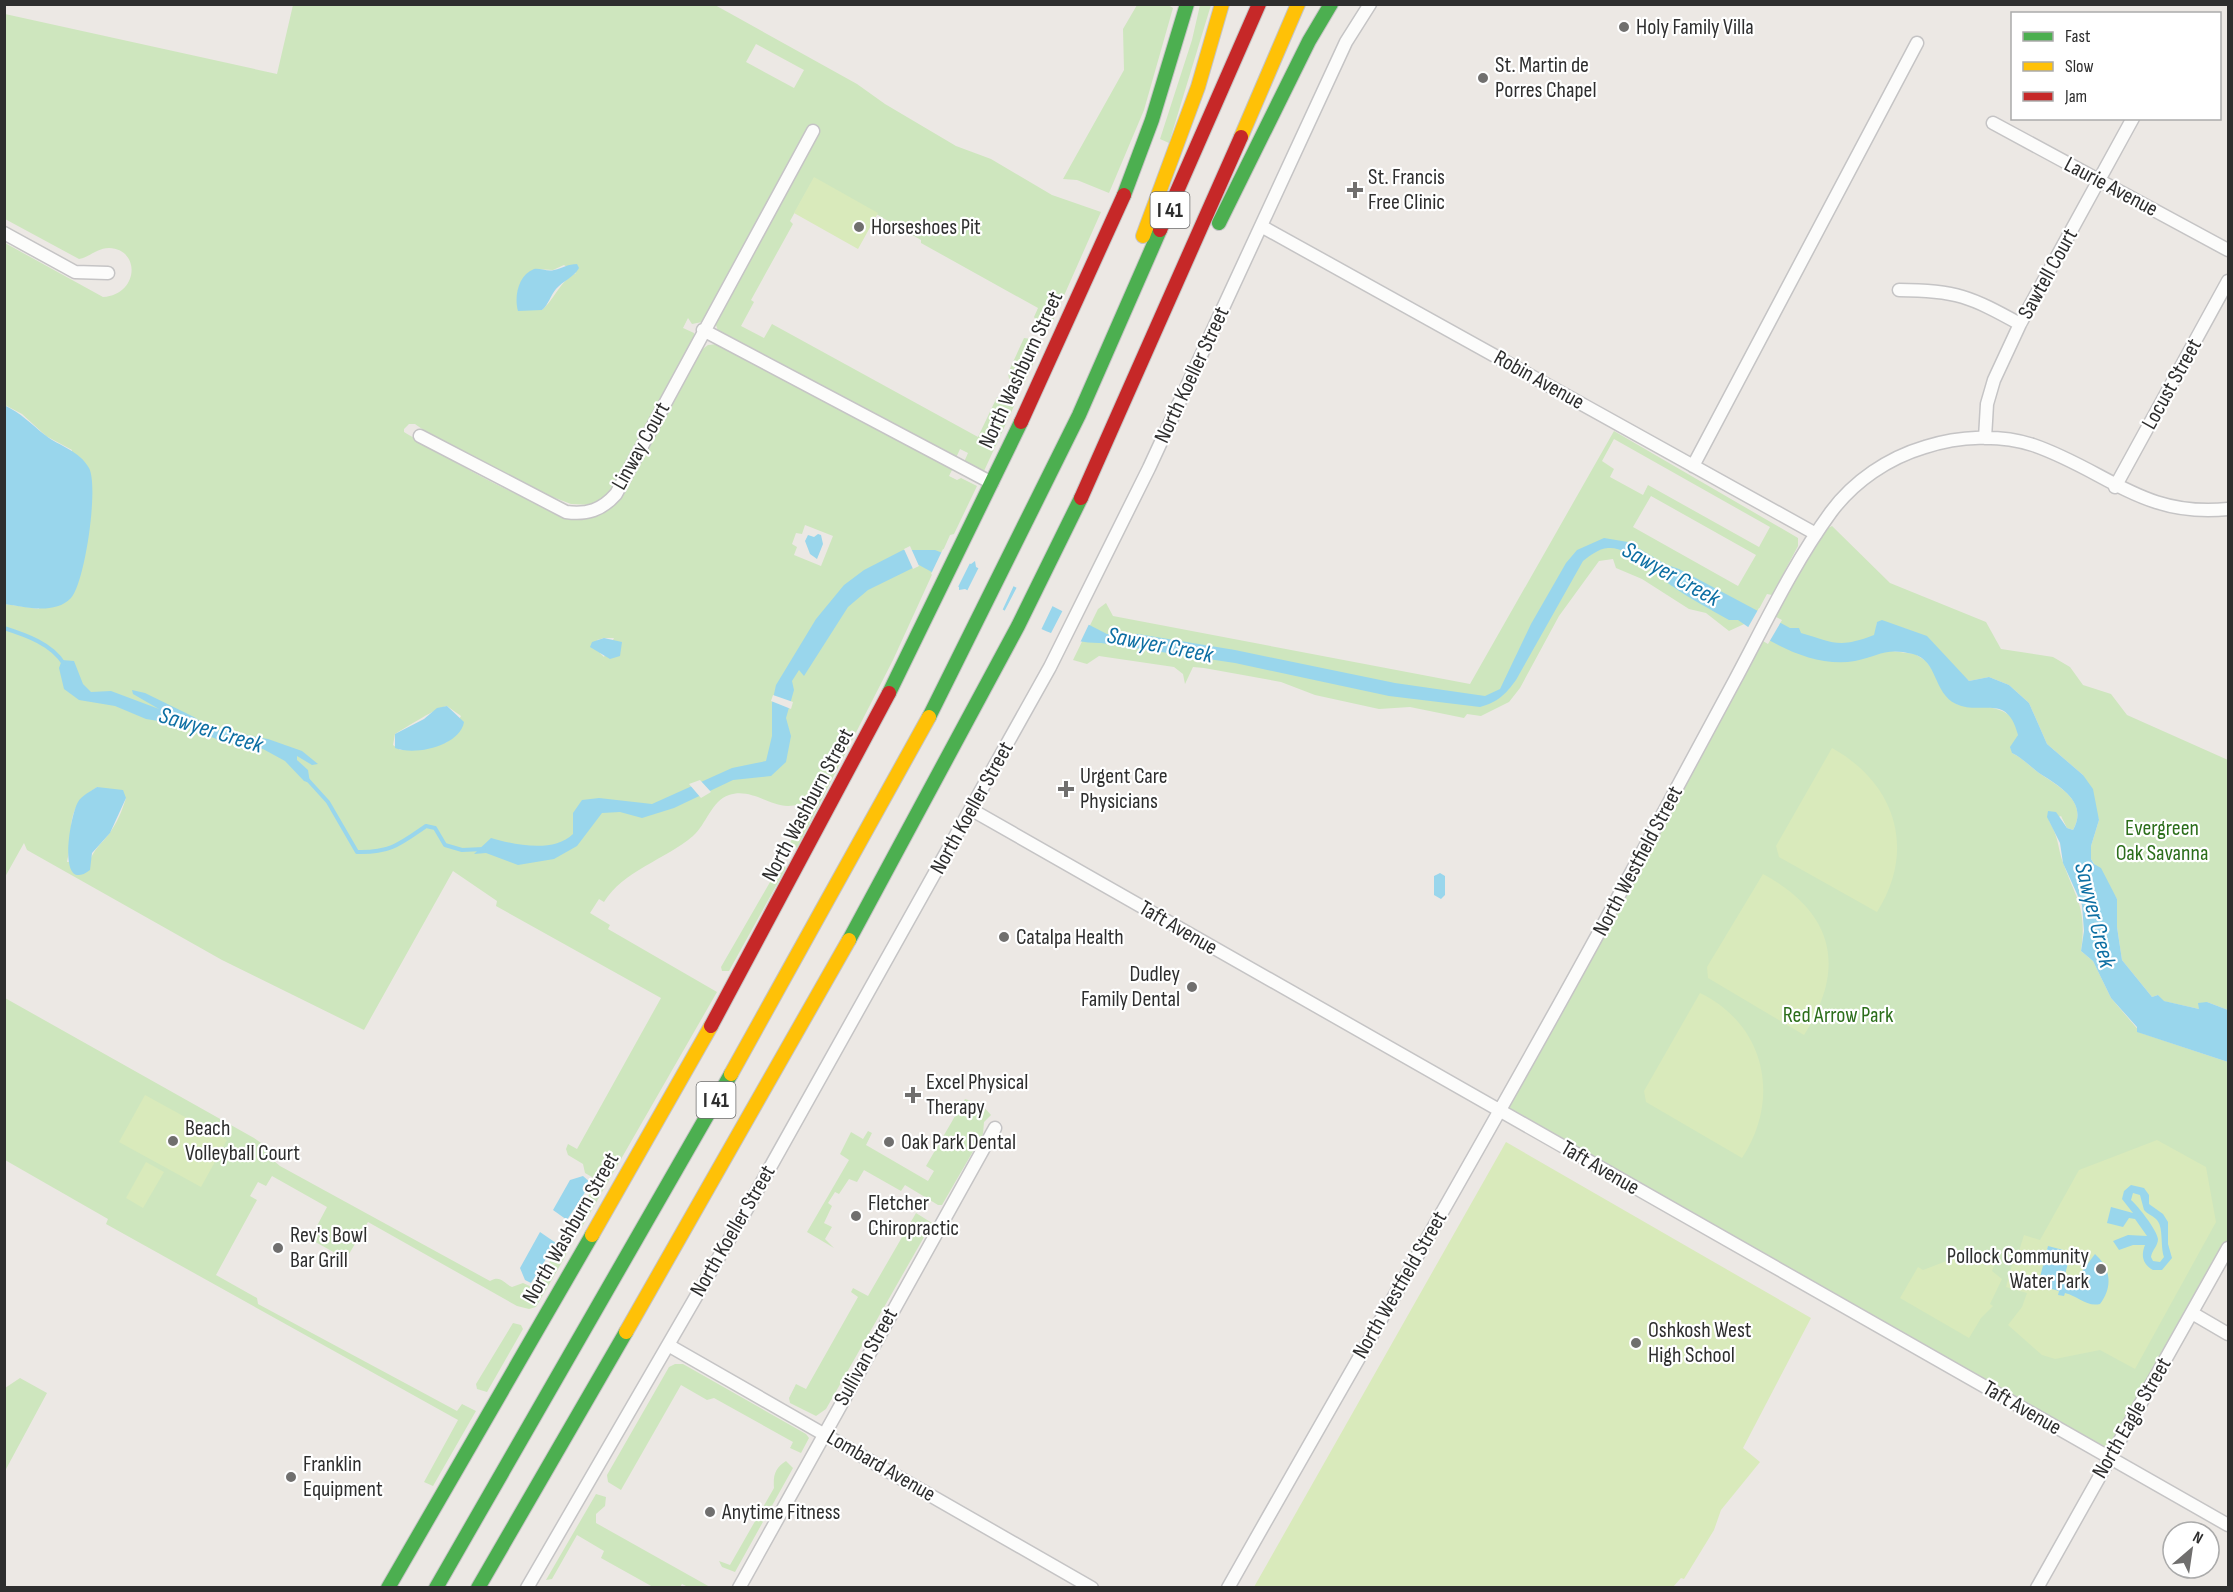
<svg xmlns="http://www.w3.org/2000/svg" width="2233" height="1592" font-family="'Sofia Sans Condensed',sans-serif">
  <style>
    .green { fill: #cee6be; fill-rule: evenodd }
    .pitch { fill: #d9eabb }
    .water { fill: #99d6ec; fill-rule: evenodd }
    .pier { fill: #ece8e4 }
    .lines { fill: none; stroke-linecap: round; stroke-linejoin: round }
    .stream { stroke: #99d6ec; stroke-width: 4 }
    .street-casing { stroke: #c5c4c5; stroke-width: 15 }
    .fast-casing { stroke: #c5c4c5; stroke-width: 16 }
    .slow-casing { stroke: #c5c4c5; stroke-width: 16 }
    .jam-casing { stroke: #c5c4c5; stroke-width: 16 }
    .street { stroke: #fcfcfb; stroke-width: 12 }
    .fast { stroke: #4caf50; stroke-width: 14 }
    .slow { stroke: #ffc107; stroke-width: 14 }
    .jam { stroke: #c62828; stroke-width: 14 }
    .poi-dot { fill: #706f6e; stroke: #fff; stroke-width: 2 }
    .labels { text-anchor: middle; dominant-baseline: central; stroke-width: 4.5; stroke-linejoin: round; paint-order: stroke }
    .shield { fill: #fff; stroke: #6d6d6d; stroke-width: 1.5 }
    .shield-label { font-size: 21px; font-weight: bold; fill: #2e2e2e }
    .poi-label { font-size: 22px; fill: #2e2e2e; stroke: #fff; text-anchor: start }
    .street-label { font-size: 22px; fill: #2e2e2e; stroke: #fff }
    .park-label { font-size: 22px; fill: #2c6e1b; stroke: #fff }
    .water-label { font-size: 24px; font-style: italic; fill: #0d6fa3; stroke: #fff }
  </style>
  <rect width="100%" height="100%" fill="#ece8e4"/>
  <path class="green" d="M 293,5 L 715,5 L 857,84 L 885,104 L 956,146 L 991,159 L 1052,195 L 1101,212 L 1051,325 L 1036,320 L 1034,317 L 1038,308 L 921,243 L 921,240 L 814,178 L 790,221 L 793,224 L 751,300 L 754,302 L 741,326 L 764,338 L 772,324 L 978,437 L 997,397 L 1011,399 L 1015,404 L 984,471 L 964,462 L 968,453 L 960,449 L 956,458 L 718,331 L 714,319 L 768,216 L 760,215 L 702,322 L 692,324 L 688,318 L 683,328 L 694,333 L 695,338 L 623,474 L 610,492 L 592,505 L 571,504 L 531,489 L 436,439 L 415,424 L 409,424 L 404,429 L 404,432 C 445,456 548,521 594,515 C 607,513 615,503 623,493 L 700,351 L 708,345 L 718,344 L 954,466 L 949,476 L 957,480 L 961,478 L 977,486 L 954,534 L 950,535 L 946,544 L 893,660 L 797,848 L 790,843 L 810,802 C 803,802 796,806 788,806 C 768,805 750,788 729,795 C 712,800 706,825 693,836 C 666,859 623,871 604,902 L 599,899 L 590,913 L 610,925 L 608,929 L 717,992 L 582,1227 L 572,1226 L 597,1180 L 585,1173 L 583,1164 L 568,1155 L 566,1149 L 568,1144 L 577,1149 L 661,998 L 496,906 L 497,901 L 453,871 L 364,1030 L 222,960 L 27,850 L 24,843 L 5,877 L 5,604 L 39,609 L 72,450 L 46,436 L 22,414 L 5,405 L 5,243 L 103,297 C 139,295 141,249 109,248 C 97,248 90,257 79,259 L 5,219 L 5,14 L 277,74 ZM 756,44 L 804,70 L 794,88 L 746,62 ZM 564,265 L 576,273 C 559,282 555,299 542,310 L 532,309 L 535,269 L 553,270 ZM 805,525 L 833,536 L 821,566 L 794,555 L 797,547 L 792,544 L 796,533 L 802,534 ZM 604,638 L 614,638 L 604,657 L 600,653 L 597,640 ZM 447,706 L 461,716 L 447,742 L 423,749 L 400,750 L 393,745 L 395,734 C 405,728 438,707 447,706 ZM 97,787 L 126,798 C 122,811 117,823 109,834 C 102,843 93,850 90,861 L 67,862 C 76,829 61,810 97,787 Z
    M 1137,5 L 1168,5 L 1173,8 L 1144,110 L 1109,193 L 1077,180 L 1063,179 L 1124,70 L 1123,29 Z
    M 1200,5 L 1211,5 L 1169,143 L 1160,139 L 1192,40 Z
    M 1024,338 L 1038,340 L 1042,344 L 1024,384 L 1018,385 L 1009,379 L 1008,373 Z
    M 1614,431 L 1798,538 L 1798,546 L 1772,595 L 1767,594 L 1753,620 L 1729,631 L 1706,613 L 1689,609 L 1642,579 L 1616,568 L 1613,559 L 1599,561 L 1559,616 L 1520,688 L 1509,702 L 1481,716 L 1467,714 L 1464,718 L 1410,707 L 1379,709 L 1315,695 L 1281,682 L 1204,668 L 1193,667 L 1185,684 L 1183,674 L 1174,667 L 1099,656 L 1087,664 L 1073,660 L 1098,609 L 1106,603 L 1113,616 L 1470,684 ZM 1614,439 L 1770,527 L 1759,547 L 1648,485 L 1643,495 L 1610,477 L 1614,469 L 1602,461 ZM 1651,496 L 1756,555 L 1738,586 L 1633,527 Z
    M 1832,526 L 1890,583 L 1986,622 L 2001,649 L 2053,657 L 2070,667 L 2083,685 L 2111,694 L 2127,715 L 2228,760 L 2228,1010 L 2207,1002 L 2199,1009 L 2163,1001 L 2158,995 L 2152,997 L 2122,960 L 2117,927 L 2117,899 L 2091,859 L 2091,846 L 2099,820 L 2083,775 L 2047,744 L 2029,703 L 2009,685 L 1989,677 L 1969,681 C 1944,660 1934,637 1900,627 C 1892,625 1885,622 1877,622 L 1876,629 L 1884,650 L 1915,654 L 1926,661 L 1956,704 C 1977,706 2018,704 2018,734 C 2018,740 2014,747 2012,753 C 2022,758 2030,766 2039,773 C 2059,787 2089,801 2073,830 L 2067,828 L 2061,816 L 2049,821 C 2060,840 2057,847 2064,865 C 2077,901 2087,909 2081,951 L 2093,961 L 2111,998 L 2141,1033 L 2228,1062 L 2228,1248 L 2109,1458 L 1499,1110 L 1816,534 Z
    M 781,863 L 786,868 L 729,971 L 722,971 L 721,967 Z
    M 5,998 L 254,1138 L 274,1152 L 274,1161 L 280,1166 L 490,1281 C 501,1275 503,1283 512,1287 L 523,1283 L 534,1288 L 561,1243 L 568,1247 L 565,1257 L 536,1307 L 529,1309 L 517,1306 L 368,1222 L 346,1259 L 310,1239 L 327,1207 L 272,1176 L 266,1186 L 258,1182 L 250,1196 L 257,1200 L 216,1275 L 257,1298 L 258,1304 L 457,1411 L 462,1404 L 476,1411 L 433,1486 L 424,1482 L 458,1420 L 106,1224 L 108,1219 L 5,1160 Z
    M 965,1099 L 981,1104 L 991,1115 L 984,1122 L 983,1134 L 942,1205 L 938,1205 L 905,1185 L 901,1191 L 864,1170 L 857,1182 L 849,1179 L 839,1194 L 835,1192 L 828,1203 L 832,1206 L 824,1223 L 832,1227 L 825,1239 L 834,1248 L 807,1232 L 849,1160 L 840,1154 L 851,1132 L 863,1139 L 868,1131 L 872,1133 L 866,1145 L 928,1181 L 934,1171 L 926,1166 Z
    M 916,1213 L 932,1223 L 826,1409 L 816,1416 L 790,1403 L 789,1398 L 796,1384 L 806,1389 L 858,1297 L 851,1292 L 853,1288 L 868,1296 Z
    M 513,1323 L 521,1325 L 523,1329 L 487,1392 L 477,1389 L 476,1384 Z
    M 675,1364 L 683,1364 L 806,1434 L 809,1438 L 801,1453 L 790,1448 L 793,1442 L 714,1398 L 707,1400 L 681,1385 L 621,1490 L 608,1482 L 607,1475 L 669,1367 Z
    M 20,1378 L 47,1393 L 5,1471 L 5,1388 Z
    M 786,1461 L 793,1468 L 735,1572 L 722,1567 L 719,1561 L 730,1565 L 774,1488 C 773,1475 775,1468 786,1461 Z
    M 596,1494 L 606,1497 L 605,1506 L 596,1514 L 596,1523 L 710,1587 L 688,1587 L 682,1584 L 680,1587 L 653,1587 L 601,1558 L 604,1551 L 577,1535 L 552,1579 L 546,1580 Z"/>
  <path class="pitch" d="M 814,177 L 878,213 L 858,249 L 794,213 Z
    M 1832,748 C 1895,783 1917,849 1877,912 L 1779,857 L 1776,846 Z
    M 1763,874 C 1834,913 1847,967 1804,1035 L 1708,978 L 1707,967 Z
    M 1700,993 C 1766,1025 1781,1099 1742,1158 L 1646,1102 L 1644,1091 Z
    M 145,1095 L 227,1140 L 201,1187 L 119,1142 Z
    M 2157,1140 L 2206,1167 L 2216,1222 L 2135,1369 L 2100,1350 L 2055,1359 L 2042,1355 L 2008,1325 L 2022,1307 L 2027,1293 L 2006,1287 L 2016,1250 L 2019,1251 L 2024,1235 L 2040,1240 L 2079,1170 Z
    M 1506,1142 L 1811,1318 L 1743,1448 L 1760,1462 L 1721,1510 L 1714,1530 L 1684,1579 L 1681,1578 L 1673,1587 L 1254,1587 Z
    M 146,1162 L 164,1172 L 143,1208 L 126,1198 Z
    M 1965,1254 L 1976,1261 L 1982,1255 L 1993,1259 L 1994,1266 L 1992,1271 L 2002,1279 L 1990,1304 L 1993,1306 L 1981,1318 L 1969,1338 L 1900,1298 L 1918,1267 L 1923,1270 Z"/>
  <path class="water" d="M 577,264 L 579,268 C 574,277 563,281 556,289 C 550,296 549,304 542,310 L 518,311 C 514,297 518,275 534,269 C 540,268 548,272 554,270 C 563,268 568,264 577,264 Z
    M 4,405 C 21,413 31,424 45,435 C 59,446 80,451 89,468 C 99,486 85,583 71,598 C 55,615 24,607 5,604 Z
    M 818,534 L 821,535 L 823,544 L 817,559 L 810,554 L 805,541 L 808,535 L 814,537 Z
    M 1604,538 L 1628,542 L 1665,564 L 1679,569 L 1790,628 L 1799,628 L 1801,633 C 1833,642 1838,649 1874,635 L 1877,622 L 1882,620 L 1927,636 L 1969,681 L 1989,677 L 2009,685 L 2029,703 L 2047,744 L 2083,775 L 2093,789 L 2099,820 L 2091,846 L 2091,859 L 2094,864 L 2101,868 L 2117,899 L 2117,927 L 2122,960 L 2152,997 L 2158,995 L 2164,1001 L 2199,1009 L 2198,1003 L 2207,1002 L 2228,1010 L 2228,1062 L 2137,1032 L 2137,1027 L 2111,998 L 2093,961 L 2081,951 L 2084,931 L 2082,905 L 2063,863 L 2060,843 L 2047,817 L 2048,811 L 2056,812 L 2067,828 L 2073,830 C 2089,802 2059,786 2039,773 C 2030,766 2022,758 2012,753 L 2010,747 L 2018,735 C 2007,692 1982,716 1956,704 C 1933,693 1938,660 1913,654 C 1885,647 1879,656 1855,661 C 1813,668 1770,643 1738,620 L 1729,620 C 1710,609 1690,599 1672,586 C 1657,575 1629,546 1608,548 C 1598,549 1591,555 1583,561 L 1516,680 C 1505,695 1498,702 1480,707 L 1389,696 L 1235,663 L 1101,643 C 1053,644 1007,610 965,589 L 959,590 L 959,587 L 919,565 L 868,590 L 848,607 L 804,676 L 799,670 L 792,681 L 794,690 L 786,718 L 791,736 L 786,762 L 771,776 L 733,780 L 674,808 L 642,818 L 620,812 L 602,813 L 577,846 L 554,859 L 518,865 L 486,853 L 474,854 L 491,838 C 515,845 554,853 573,834 L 573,813 L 582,800 L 599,798 L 652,804 L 732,768 L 766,761 L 772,736 L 772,703 L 776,685 L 816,619 L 844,585 L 864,570 L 903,550 L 935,550 L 971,564 L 975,561 L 976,567 L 1107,634 L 1138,634 L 1235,650 L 1395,683 L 1485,696 L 1500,689 L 1531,624 L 1566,563 L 1577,550 Z
    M 604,638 L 622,642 L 620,656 L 610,659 L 590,647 L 592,642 Z
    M 62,660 L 74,661 L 83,684 L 91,692 L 111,691 L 159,709 L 133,694 L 132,690 L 145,693 L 194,717 L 212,729 L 268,739 L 302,751 L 318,764 L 312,765 L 297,756 L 297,760 L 308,770 L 310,783 L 304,781 L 285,761 L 263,749 L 221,741 L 183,725 L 146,719 L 115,706 L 79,700 L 64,689 L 59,668 Z
    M 447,706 L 464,722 C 460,746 415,756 395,748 L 395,734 L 424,719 L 437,708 Z
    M 97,787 L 123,790 L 126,798 L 110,833 L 92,853 L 90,870 C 56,896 70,815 78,802 C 81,796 91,791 97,787 Z
    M 1440,873 L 1445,876 L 1445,895 L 1441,899 L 1434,895 L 1434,876 Z
    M 583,1176 L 591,1183 L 567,1220 L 553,1210 L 570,1180 Z
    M 2131,1185 L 2144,1188 L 2149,1195 L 2149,1204 L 2163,1214 L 2168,1222 L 2168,1244 L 2172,1258 L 2162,1270 L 2153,1270 C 2142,1264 2141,1255 2145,1245 L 2133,1245 L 2119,1250 L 2113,1241 L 2128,1235 L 2147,1236 L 2135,1219 L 2129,1218 L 2123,1227 L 2107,1223 L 2111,1207 L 2133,1213 L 2122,1199 L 2124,1191 ZM 2133,1193 L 2140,1195 L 2144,1210 C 2147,1214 2152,1215 2156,1219 C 2164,1226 2160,1245 2164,1257 L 2160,1262 L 2153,1261 L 2151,1257 C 2152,1250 2158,1246 2158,1239 C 2157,1230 2138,1206 2131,1200 Z
    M 540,1232 L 556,1243 L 531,1283 L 525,1280 L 520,1268 Z
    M 2048,1246 L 2071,1252 L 2063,1282 L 2077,1278 L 2095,1254 C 2111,1268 2113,1287 2100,1304 C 2086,1307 2078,1296 2065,1293 L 2064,1296 L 2058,1295 L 2059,1291 L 2038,1285 Z"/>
  <path class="pier" d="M 910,546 L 919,566 L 913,569 L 904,549 Z
    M 943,549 L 971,561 L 956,591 L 931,574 Z
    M 980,565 L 1015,583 L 1002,611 L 966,593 Z
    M 1018,585 L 1054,603 L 1041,630 L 1004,612 Z
    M 1064,608 L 1090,622 L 1079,645 L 1050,635 Z
    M 1759,608 L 1782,620 L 1768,644 L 1746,631 Z
    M 773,695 L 793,702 L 791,709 L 771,701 Z
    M 700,780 L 711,792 L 701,798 L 689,784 Z"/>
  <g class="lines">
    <path class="stream" d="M 4,628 C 26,635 52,644 64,664
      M 308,780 L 328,802 L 357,852 C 390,853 400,844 426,826 L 435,828 L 445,845 L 462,850 L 484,849"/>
    <defs>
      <path id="street" d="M 1993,123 L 2228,250
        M 1261,226 L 1816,534
        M 4,233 L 75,272 L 108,273
        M 1899,290 C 1956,290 1971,297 2020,324
        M 703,330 L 992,483
        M 420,436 L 566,512 C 587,515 602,510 616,494 L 813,131
        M 1985,438 L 1987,404 L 1994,380 L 2020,324 L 2133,118
        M 1693,466 L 1917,43
        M 2115,487 L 2228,281
        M 972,810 L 2228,1525
        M 2192,1313 L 2228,1334
        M 668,1345 L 1092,1588
        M 527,1588 L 748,1207 L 1050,667 L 1149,468 L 1346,42 L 1370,4
        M 739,1588 L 995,1128
        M 1228,1588 C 1353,1366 1482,1147 1604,923 C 1648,842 1692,761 1735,680 C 1765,624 1793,564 1831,512 C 1854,481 1888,458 1925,447 C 1959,436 2000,434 2033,445 C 2106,470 2143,518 2228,509
        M 2037,1588 L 2228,1248"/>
      <path id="fast" d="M 1124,195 L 1152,120 L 1187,4
        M 1219,223 L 1309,41 L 1331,4
        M 889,693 L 1021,422
        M 929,717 L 1079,415 L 1160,230
        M 849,940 L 1018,626 L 1081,498
        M 388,1588 L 592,1235
        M 436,1588 L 731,1074
        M 478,1588 L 626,1332"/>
      <path id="slow" d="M 1241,137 L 1298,4
        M 1143,236 L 1198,87 L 1222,4
        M 731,1074 L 929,717
        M 592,1235 L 711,1026
        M 626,1332 L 849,940"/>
      <path id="jam" d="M 1160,230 L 1259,4
        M 1021,422 L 1124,195
        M 1081,498 L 1241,137
        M 711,1026 L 889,693"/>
    </defs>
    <use href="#street" class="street-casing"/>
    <use href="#fast" class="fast-casing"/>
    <use href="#slow" class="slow-casing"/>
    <use href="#jam" class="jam-casing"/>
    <use href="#street" class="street"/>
    <use href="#fast" class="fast"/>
    <use href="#slow" class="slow"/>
    <use href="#jam" class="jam"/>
  </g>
  <g class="poi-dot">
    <circle cx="1624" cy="27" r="6"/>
    <circle cx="1483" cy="78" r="6"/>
    <path d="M1352 181h6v6h6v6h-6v6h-6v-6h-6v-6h6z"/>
    <circle cx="859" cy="227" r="6"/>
    <path d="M1063 780h6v6h6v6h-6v6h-6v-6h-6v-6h6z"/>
    <circle cx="1004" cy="937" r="6"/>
    <circle cx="1192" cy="987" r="6"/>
    <path d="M910 1086h6v6h6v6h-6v6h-6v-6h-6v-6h6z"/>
    <circle cx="173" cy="1141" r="6"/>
    <circle cx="889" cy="1142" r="6"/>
    <circle cx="856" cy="1216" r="6"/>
    <circle cx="278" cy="1248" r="6"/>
    <circle cx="2101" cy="1269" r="6"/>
    <circle cx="1636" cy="1343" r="6"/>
    <circle cx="291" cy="1477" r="6"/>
    <circle cx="710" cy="1512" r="6"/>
  </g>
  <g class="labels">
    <g class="shield">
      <rect x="1150.5" y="192" width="39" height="36" rx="4.5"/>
      <rect x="696.5" y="1082" width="39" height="36" rx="4.5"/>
    </g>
    <g class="shield-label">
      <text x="1170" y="210">I 41</text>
      <text x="716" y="1100">I 41</text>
    </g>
    <g class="poi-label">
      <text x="1636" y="27">Holy Family Villa</text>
      <text x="1495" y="65">St. Martin de<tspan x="1495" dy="25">Porres Chapel</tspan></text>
      <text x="1368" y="177">St. Francis<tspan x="1368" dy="25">Free Clinic</tspan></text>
      <text x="871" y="227">Horseshoes Pit</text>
      <text x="1080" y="776">Urgent Care<tspan x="1080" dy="25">Physicians</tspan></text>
      <text x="1016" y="937">Catalpa Health</text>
      <text x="1180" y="974" text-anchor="end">Dudley<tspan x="1180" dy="25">Family Dental</tspan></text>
      <text x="926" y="1082">Excel Physical<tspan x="926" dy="25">Therapy</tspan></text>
      <text x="185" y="1128">Beach<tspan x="185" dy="25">Volleyball Court</tspan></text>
      <text x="901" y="1142">Oak Park Dental</text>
      <text x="868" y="1203">Fletcher<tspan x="868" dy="25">Chiropractic</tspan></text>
      <text x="290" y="1235">Rev's Bowl<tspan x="290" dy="25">Bar Grill</tspan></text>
      <text x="2089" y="1256" text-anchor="end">Pollock Community<tspan x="2089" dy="25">Water Park</tspan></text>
      <text x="1648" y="1330">Oshkosh West<tspan x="1648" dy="25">High School</tspan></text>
      <text x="303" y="1464">Franklin<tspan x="303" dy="25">Equipment</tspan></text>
      <text x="722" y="1512">Anytime Fitness</text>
    </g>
    <g class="street-label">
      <text transform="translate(2111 187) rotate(28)">Laurie Avenue</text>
      <text transform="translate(2048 274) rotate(-61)">Sawtell Court</text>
      <text transform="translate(1021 370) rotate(-65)">North Washburn Street</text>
      <text transform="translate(1192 375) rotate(-65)">North Koeller Street</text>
      <text transform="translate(1539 380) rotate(29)">Robin Avenue</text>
      <text transform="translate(2172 384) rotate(-61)">Locust Street</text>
      <text transform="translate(641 446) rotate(-61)">Linway Court</text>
      <text transform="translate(808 805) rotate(-62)">North Washburn Street</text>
      <text transform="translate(972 808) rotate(-61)">North Koeller Street</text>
      <text transform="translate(1638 861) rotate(-62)">North Westfield Street</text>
      <text transform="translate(1178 928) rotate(30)">Taft Avenue</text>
      <text transform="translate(1600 1168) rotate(30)">Taft Avenue</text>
      <text transform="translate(571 1228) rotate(-60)">North Washburn Street</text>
      <text transform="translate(733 1231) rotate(-60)">North Koeller Street</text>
      <text transform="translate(1400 1285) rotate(-60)">North Westfield Street</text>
      <text transform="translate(866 1357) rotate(-61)">Sullivan Street</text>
      <text transform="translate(2022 1408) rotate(30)">Taft Avenue</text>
      <text transform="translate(2132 1418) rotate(-60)">North Eagle Street</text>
      <text transform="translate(881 1466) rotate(30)">Lombard Avenue</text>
    </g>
    <g class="park-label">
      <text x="2162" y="828">Evergreen<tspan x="2162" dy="25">Oak Savanna</tspan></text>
      <text x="1838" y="1015">Red Arrow Park</text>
    </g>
    <g class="water-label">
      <text transform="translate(1671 574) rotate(29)">Sawyer Creek</text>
      <text transform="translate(1160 645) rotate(11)">Sawyer Creek</text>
      <text transform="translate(211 730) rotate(17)">Sawyer Creek</text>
      <text transform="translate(2095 915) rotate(76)">Sawyer Creek</text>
    </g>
  </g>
  <rect width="2233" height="1592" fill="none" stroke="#2e2e2e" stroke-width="12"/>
  <rect x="2011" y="12" width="210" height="108" fill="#ffffff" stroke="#ababab" stroke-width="1.5"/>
  <rect x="2023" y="32" width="30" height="9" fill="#4caf50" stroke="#ababab" stroke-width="1.5"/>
  <text x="2065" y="42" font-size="18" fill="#2e2e2e">Fast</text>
  <rect x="2023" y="62" width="30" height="9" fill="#ffc107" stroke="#ababab" stroke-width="1.5"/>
  <text x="2065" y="72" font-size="18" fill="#2e2e2e">Slow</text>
  <rect x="2023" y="92" width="30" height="9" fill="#c62828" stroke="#ababab" stroke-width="1.5"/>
  <text x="2065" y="102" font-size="18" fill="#2e2e2e">Jam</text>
  <g transform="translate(2191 1550) rotate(29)"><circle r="28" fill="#ffffff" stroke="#ababab" stroke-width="1.5"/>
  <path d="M0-4.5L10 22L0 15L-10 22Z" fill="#706f6e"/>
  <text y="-9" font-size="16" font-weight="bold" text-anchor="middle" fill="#2e2e2e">N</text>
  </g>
</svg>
